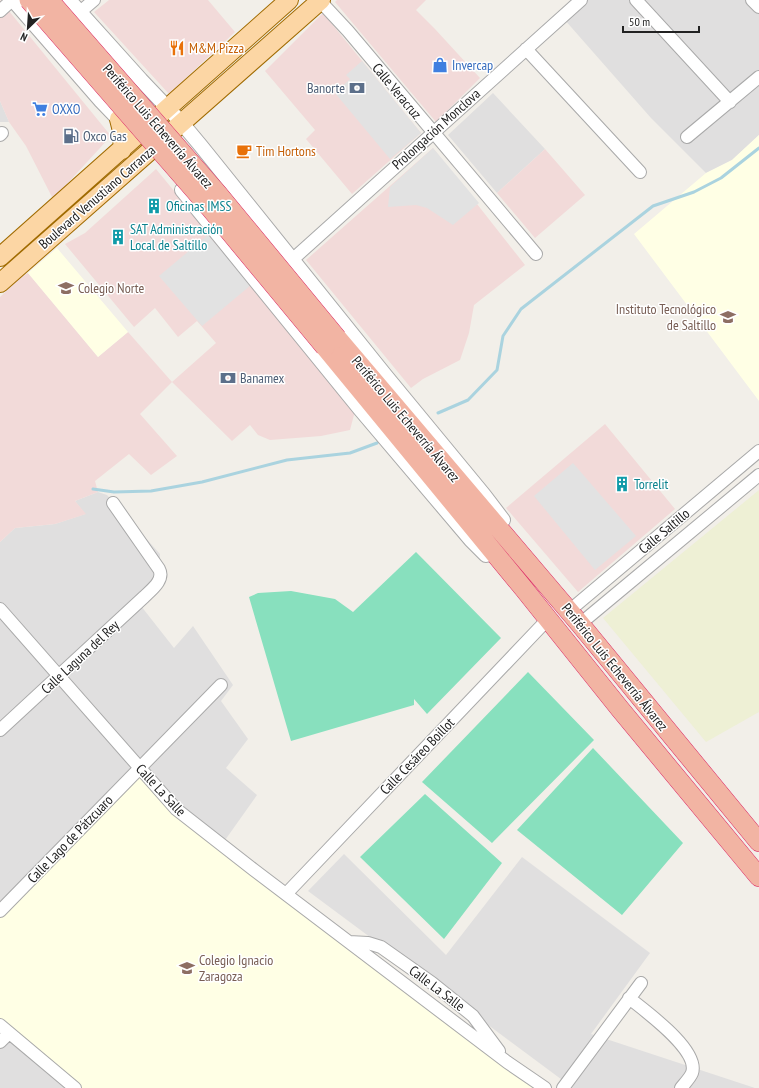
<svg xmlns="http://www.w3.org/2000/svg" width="759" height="1088" font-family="'PT Sans Narrow',sans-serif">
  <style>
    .residential { fill: #e0dfdf }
    .commercial { fill: #f2dad9 }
    .education { fill: #ffffe5 }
    .farmland { fill: #eef0d5 }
    .pitch { fill: #88e0be }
    .parking { fill: #e2e2e2 }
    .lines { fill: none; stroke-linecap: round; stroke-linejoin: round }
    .stream { stroke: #aad3df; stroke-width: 3 }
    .minor-casing { stroke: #a9a9a9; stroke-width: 14 }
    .tertiary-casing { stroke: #a9a9a9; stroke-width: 16 }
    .primary-casing { stroke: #a06b00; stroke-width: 20 }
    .trunk-casing { stroke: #dc2a67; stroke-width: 20 }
    .minor { stroke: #fff; stroke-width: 12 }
    .tertiary { stroke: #fff; stroke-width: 14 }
    .primary { stroke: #fcd6a4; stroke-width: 18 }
    .trunk { stroke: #f2b4a3; stroke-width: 19 }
    .trunk-bridge-casing { stroke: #dc2a67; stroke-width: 20; stroke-linecap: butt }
    .trunk-bridge { stroke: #f2b4a3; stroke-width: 19 }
    .labels { text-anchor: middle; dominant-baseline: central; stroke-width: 3; stroke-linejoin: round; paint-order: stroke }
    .food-label { font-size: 14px; fill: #c56008; stroke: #fff; text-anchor: start }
    .shop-label { font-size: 14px; fill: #366cbe; stroke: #fff; text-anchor: start }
    .service-label { font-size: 14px; fill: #4e5e75; stroke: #fff; text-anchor: start }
    .street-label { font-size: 14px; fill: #222; stroke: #fff }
    .culture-label { font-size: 14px; fill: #0d838f; stroke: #fff; text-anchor: start }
    .education-label { font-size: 14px; fill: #785e54; stroke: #fff; text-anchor: start }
  </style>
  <rect width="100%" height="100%" fill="#f2efe9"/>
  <path class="residential" d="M 586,0 L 759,0 L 759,135 L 732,160 L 706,173 L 651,118 L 564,19 Z
    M 493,93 L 545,149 L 497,193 L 448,135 Z
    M 0,101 L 9,122 L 0,122 Z
    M 98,492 L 107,495 L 160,554 L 160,576 L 141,606 L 174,648 L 193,626 L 233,685 L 221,701 L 248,739 L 226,768 L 257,795 L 223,843 L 0,911 L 0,542 L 15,528 L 55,524 L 85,514 L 75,501 Z
    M 344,854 L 446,955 L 522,857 L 650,953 L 591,1034 L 755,1088 L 573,1088 L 308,891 Z
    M 0,1025 L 74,1088 L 0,1088 Z"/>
  <path class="commercial" d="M 0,0 L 111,136 L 53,199 L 26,146 L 9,122 L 0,101 Z
    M 109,0 L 208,0 L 235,32 L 169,94 L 94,12 Z
    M 337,0 L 426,0 L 416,10 L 435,29 L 480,78 L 436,122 L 335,2 Z
    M 323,13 L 421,133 L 352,194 L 306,139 L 315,130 L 265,71 Z
    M 433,148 L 525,265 L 474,305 L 469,333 L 460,360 L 423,379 L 411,388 L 306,260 Z
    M 545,149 L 585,195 L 535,238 L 497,193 Z
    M 156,169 L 355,411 L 350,430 L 321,436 L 270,440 L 258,435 L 250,425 L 232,441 L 172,382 L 140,414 L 177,456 L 151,475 L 129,454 L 95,481 L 98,492 L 75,501 L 86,514 L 55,524 L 15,528 L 0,542 L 0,297 L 22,276 L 28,273 L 98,357 L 128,332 L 172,382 L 216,343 L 197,321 L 178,337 L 155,308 L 134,327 L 65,244 L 85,233 Z
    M 605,424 L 675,509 L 578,592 L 506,508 Z"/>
  <path class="education" d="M 759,135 L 759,401 L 634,234 L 706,173 L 732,160 Z
    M 57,248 L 128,332 L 98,357 L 28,273 Z
    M 140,767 L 178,812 L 280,898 L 534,1088 L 74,1088 L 0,1025 L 0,911 Z"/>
  <path class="farmland" d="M 759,490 L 759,712 L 706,742 L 603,618 Z"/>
  <path class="pitch" d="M 416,552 L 501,638 L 427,714 L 414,699 L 414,705 L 291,741 L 249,597 L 258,593 L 291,591 L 335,599 L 353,612 Z
    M 528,672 L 594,740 L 492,843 L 422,782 Z
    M 593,748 L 683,843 L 622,915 L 517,830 Z
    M 425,794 L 502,863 L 444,939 L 360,857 Z"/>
  <path class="parking" d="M 362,61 L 421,133 L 390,159 L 335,93 L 350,79 L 346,75 Z
    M 433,148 L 479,203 L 453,225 L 427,208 L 416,205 L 388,207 L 390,187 Z
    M 208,235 L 251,285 L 202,326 L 159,276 Z
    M 573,463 L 636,536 L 595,570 L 534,496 Z"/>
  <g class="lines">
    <path class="stream" d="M 438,413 L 468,400 L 497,370 L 503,336 L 521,309 L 653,206 L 694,192 L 721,178 L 759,148
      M 93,489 L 114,492 L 151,491 L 202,482 L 287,460 L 350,453 L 377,443"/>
    <defs>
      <path id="minor" d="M 636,0 L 730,102
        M 752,0 L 759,7
        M 320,1 L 348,31 L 536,254
        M 0,11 L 12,0
        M 80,12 L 94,0
        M 526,49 L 640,172
        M 0,135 L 2,133
        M 687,137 L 759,77
        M 292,260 L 581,0
        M 0,609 L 176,809 L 254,870 L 507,1062 L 545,1088
        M 569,611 L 759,451
        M 580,624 L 759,475
        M 0,730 L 144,597 C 151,590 165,580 159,569 L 113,503
        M 286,894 L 548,619
        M 0,911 L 221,685
        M 349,942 L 368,943 L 381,947 L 432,983 L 473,1016 L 499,1051
        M 629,998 C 645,1011 700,1050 692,1073 C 690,1078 684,1084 681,1088
        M 0,1025 L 75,1088
        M 0,1042 L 9,1033
        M 563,1088 L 641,983"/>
      <path id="tertiary" d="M 13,0 L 101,101 L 126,127
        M 69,0 L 141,80 L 181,122 L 201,146 L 385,375 L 484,495 L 503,520
        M 182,190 L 360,409 L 471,540 L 486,555"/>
      <path id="primary" d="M 119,119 L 123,135 L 122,150
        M 0,257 L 289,0
        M 0,283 L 321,0"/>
      <path id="trunk" d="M 337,338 L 580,624 L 759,842
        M 325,347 L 524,589 L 620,709 L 759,877"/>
    </defs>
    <use href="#minor" class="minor-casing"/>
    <use href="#tertiary" class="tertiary-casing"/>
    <use href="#primary" class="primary-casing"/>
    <use href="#trunk" class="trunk-casing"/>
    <use href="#minor" class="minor"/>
    <use href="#tertiary" class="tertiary"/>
    <use href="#primary" class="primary"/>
    <use href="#trunk" class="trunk"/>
    <defs>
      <path id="trunk-bridge" d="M 29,0 L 210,208 L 325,347
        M 49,0 L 219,195 L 337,338"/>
    </defs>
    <use href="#trunk-bridge" class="trunk-bridge-casing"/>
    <use href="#trunk-bridge" class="trunk-bridge"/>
  </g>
  <defs>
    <symbol id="restaurant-bare" viewBox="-9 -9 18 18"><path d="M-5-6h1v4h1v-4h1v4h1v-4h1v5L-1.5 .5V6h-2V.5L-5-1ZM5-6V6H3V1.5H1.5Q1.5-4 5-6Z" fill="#e8710a" stroke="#fff" stroke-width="2.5" paint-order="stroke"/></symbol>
    <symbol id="shop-bare" viewBox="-9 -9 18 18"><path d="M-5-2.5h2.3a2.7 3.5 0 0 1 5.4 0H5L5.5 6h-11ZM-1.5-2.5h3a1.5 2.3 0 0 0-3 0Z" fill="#3f7fe0" stroke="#fff" stroke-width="2.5" paint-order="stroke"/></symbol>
    <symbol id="bank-bare" viewBox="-9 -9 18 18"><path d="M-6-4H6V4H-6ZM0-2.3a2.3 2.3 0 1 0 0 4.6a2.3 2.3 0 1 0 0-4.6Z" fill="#5c6f8a" stroke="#fff" stroke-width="2.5" paint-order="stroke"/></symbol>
    <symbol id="supermarket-bare" viewBox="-9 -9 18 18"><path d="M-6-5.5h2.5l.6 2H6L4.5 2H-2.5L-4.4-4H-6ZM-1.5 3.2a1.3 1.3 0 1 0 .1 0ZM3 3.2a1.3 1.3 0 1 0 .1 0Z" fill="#3f7fe0" stroke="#fff" stroke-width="2.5" paint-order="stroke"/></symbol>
    <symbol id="fuel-bare" viewBox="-9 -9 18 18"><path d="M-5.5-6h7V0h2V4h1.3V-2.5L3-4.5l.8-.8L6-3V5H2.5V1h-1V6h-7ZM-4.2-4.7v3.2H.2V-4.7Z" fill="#5c6f8a" stroke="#fff" stroke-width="2.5" paint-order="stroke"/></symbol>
    <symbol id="cafe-bare" viewBox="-9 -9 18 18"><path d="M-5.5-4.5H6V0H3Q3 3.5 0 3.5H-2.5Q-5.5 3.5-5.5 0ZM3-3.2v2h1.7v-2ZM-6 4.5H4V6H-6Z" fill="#e8710a" stroke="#fff" stroke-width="2.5" paint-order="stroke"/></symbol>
    <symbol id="building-bare" viewBox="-9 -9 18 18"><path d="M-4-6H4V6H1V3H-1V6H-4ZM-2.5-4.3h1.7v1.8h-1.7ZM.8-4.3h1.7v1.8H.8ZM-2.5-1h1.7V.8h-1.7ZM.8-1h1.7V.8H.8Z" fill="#0f9aa8" stroke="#fff" stroke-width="2.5" paint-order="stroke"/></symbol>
    <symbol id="school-bare" viewBox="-9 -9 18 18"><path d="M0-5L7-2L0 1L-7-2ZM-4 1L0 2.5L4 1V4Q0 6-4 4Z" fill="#8d6e63" stroke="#fff" stroke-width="2.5" paint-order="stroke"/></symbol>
    <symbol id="university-bare" viewBox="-9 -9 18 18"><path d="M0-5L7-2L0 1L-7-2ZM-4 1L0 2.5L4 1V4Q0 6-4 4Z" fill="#8d6e63" stroke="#fff" stroke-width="2.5" paint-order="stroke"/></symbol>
  </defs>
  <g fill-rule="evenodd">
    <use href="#restaurant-bare" x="166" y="37" width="22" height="22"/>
    <use href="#shop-bare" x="429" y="54" width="22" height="22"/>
    <use href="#bank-bare" x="346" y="77" width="22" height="22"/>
    <use href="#supermarket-bare" x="29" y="98" width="22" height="22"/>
    <use href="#fuel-bare" x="60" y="125" width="22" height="22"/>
    <use href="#cafe-bare" x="233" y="140" width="22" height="22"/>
    <use href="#building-bare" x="143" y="195" width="22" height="22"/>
    <use href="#building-bare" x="107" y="226" width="22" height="22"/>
    <use href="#school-bare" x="55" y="277" width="22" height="22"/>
    <use href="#university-bare" x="717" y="306" width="22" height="22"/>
    <use href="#bank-bare" x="217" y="367" width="22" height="22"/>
    <use href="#building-bare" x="611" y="473" width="22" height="22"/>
    <use href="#school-bare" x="176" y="957" width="22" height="22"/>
  </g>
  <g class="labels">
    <g class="food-label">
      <text x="189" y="48">M&amp;M Pizza</text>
      <text x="256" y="151">Tim Hortons</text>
    </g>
    <g class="shop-label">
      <text x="452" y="65">Invercap</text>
      <text x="52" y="109">OXXO</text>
    </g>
    <g class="service-label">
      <text x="345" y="88" text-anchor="end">Banorte</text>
      <text x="83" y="136">Oxco Gas</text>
      <text x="240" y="378">Banamex</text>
    </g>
    <g class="street-label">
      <text transform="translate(397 91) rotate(50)">Calle Veracruz</text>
      <text transform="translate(158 126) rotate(49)">Periférico Luis Echeverría Álvarez</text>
      <text transform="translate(436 129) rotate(-42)">Prolongación Monclova</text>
      <text transform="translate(97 197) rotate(-41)">Boulevard Venustiano Carranza</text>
      <text transform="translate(406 419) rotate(50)">Periférico Luis Echeverría Álvarez</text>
      <text transform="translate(664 531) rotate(-40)">Calle Saltillo</text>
      <text transform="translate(80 657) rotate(-43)">Calle Laguna del Rey</text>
      <text transform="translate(615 667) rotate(51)">Periférico Luis Echeverría Álvarez</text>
      <text transform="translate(417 756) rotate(-46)">Calle Cesáreo Boillot</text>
      <text transform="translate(161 790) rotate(47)">Calle La Salle</text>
      <text transform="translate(70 839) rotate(-46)">Calle Lago de Pátzcuaro</text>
      <text transform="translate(437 988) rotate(37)">Calle La Salle</text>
    </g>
    <g class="culture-label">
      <text x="166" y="206">Oficinas IMSS</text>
      <text x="130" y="229">SAT Administración<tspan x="130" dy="16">Local de Saltillo</tspan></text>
      <text x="634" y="484">Torrelit</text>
    </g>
    <g class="education-label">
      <text x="78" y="288">Colegio Norte</text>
      <text x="716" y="309" text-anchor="end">Instituto Tecnológico<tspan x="716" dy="16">de Saltillo</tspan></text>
      <text x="199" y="960">Colegio Ignacio<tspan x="199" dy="16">Zaragoza</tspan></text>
    </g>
  </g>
  <g transform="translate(28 28) rotate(205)" stroke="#ffffff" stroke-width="3" paint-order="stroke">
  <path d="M0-3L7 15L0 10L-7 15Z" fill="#222222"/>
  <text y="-6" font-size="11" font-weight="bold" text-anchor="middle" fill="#222222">N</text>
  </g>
  <path d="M623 26v6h76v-6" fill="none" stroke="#222222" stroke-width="2"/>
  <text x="629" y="26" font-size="12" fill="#222222" stroke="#ffffff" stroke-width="3" paint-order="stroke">50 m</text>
</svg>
